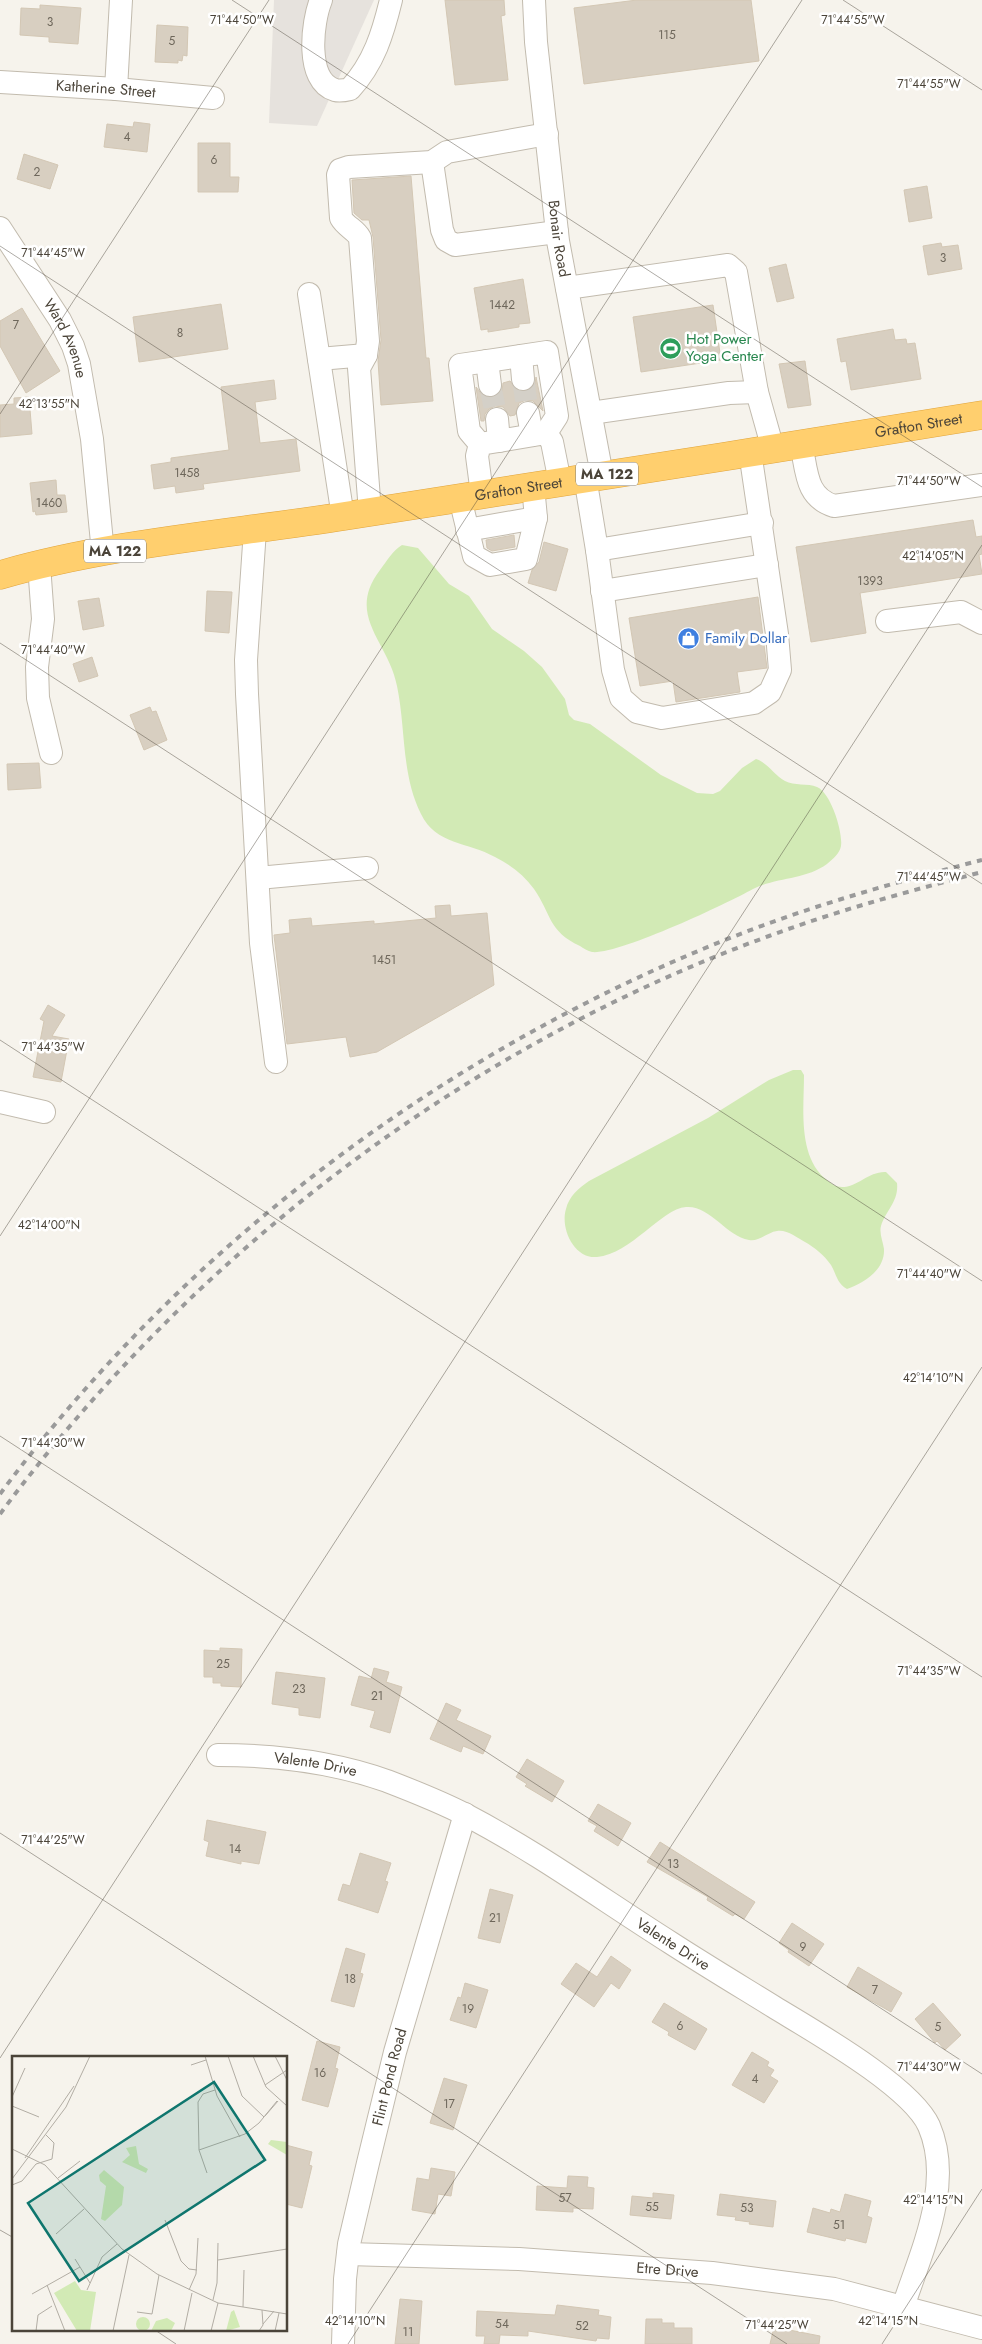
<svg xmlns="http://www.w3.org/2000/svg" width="982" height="2344" font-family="Jost,sans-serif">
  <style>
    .industrial { fill: #e6e2dd }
    .green { fill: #d2eab5 }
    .building { fill: #d8cfc1; stroke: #d3c7b4 }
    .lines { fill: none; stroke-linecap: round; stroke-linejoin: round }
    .minor-tunnel { stroke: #d4d0c8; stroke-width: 22; stroke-dasharray: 22 11; stroke-linecap: butt }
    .minor-casing { stroke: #c2bbae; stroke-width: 24 }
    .highway-casing { stroke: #e0a43c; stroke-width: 29 }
    .minor { stroke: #fff; stroke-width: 22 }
    .highway { stroke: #ffcf6e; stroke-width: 28 }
    .rail { stroke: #9a9a9a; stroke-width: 4; stroke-dasharray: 6 6; stroke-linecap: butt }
    .ticks { fill: none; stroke: #4b4439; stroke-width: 1; stroke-opacity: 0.45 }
    .labels { text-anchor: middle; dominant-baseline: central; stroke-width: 5; stroke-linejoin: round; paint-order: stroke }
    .number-label { font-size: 12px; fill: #6e675b }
    .shield { fill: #fff; stroke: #817c74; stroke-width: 1 }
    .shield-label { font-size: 14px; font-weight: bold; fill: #4b4439 }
    .street-label { font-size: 15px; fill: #4b4439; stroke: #fff }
    .leisure-label { font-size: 15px; fill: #27864d; stroke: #fff; text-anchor: start }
    .shop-label { font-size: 15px; fill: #366cbe; stroke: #fff; text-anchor: start }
    .inset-road { fill: none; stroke: #b2ada4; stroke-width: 1 }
    .view { fill: #0f766e; fill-opacity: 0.15; stroke: #0f766e; stroke-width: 2.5 }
    .inset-edge { fill: none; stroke: #4b4439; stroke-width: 2.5 }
    .ticks-label { font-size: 12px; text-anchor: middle; fill: #4b4439; stroke: #fff; stroke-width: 5; stroke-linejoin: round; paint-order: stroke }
  </style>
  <rect width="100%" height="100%" fill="#f6f3ec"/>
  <path class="industrial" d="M 274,0 L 374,0 L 317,126 L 269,123 Z"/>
  <path class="green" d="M 402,545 L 418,548 L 449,584 L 469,596 L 492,629 L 524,651 L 542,667 L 565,699 L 569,715 L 574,720 L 590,724 L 661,775 L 697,793 L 713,794 L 720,791 L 742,768 L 756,759 C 768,763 774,775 785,781 C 794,786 808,783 817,787 C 831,793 843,832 841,846 C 840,853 833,859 827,864 C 805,880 777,877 753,889 C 726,904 618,955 592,952 C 588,951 583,948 580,946 C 548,931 552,915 534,889 C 524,875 511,865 495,857 C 468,842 436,845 421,814 C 401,774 406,729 397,686 C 389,642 345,616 380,570 C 387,561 392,551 402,545 Z
    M 793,1070 L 801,1070 L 804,1075 C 804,1109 797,1158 828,1181 C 832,1184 836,1187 842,1187 C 858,1187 869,1171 886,1172 L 897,1183 C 899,1201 886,1210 881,1226 C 879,1233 883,1242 884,1249 C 885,1270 864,1283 847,1289 C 837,1284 836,1273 831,1265 C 825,1256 814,1247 805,1242 C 798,1238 786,1229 777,1231 C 768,1232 759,1242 749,1240 C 726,1236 710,1205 686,1207 C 661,1209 631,1254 597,1257 C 574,1259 560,1228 566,1209 C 569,1196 579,1188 589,1181 L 708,1118 L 769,1080 Z"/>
  <path class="building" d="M 445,0 L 504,0 L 505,15 L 501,16 L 508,80 L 455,85 Z
    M 637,0 L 751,0 L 759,61 L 584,84 L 574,8 Z
    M 40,5 L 81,8 L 78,44 L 49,42 L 49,37 L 20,35 L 21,8 L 40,9 Z
    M 157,25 L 188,27 L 187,56 L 183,55 L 182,61 L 178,60 L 178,63 L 155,62 Z
    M 134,122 L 150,124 L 147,152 L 104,147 L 107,124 L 133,127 Z
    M 198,143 L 230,143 L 230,177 L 239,177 L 238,192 L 198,192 Z
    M 24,154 L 58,165 L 50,189 L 17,179 Z
    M 411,176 L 426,358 L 429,358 L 433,401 L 381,405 L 378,361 L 381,340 L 373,237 L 369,220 L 362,220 L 354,213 L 352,180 Z
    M 927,186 L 932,218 L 909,222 L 904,190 Z
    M 941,243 L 942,247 L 958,245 L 962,269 L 928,275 L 923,246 Z
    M 786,264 L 794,298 L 777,302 L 769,268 Z
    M 523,279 L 530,323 L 519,324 L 519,327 L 488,332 L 488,329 L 481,330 L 474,288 Z
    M 221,304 L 228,349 L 139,362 L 133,317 Z
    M 713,305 L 721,360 L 641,372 L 633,317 Z
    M 22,308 L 60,371 L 26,393 L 0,346 L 0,321 Z
    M 893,329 L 895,340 L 906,339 L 907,344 L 915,343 L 921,379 L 851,390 L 846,361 L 841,362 L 837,339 Z
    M 805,361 L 811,405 L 788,408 L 779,364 Z
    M 536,377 L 543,411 L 533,401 L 526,400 L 519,403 L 515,415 L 510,416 L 503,407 L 495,406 L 489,409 L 485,414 L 484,421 L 481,421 L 476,387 L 484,397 L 492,398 L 502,391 L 503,383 L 510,381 L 518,391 L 530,390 L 535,384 Z
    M 274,380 L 276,399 L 255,402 L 260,443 L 296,439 L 300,471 L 203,484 L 204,489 L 176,493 L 175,486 L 154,489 L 151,465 L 171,462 L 171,458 L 229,450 L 221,387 Z
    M 29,397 L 32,434 L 0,437 L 0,405 L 14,404 L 14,398 Z
    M 56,480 L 57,495 L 65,495 L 67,512 L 36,515 L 35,511 L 33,512 L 30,483 Z
    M 973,520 L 976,537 L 982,536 L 982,554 L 979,555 L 982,574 L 860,593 L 866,633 L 811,642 L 796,547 Z
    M 514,535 L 515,547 L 492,551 L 487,548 L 486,540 Z
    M 544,542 L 568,549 L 556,591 L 528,583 L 532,570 L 539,562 Z
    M 207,591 L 232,592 L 229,633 L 205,631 Z
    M 758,597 L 767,668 L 737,672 L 740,692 L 676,702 L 673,681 L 640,686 L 629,618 Z
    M 99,598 L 104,626 L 83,630 L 78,601 Z
    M 92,657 L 98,676 L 79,682 L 73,664 Z
    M 150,707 L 152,712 L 156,711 L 167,740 L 144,750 L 130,715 Z
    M 39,763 L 41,788 L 8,790 L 7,764 Z
    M 450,905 L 451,916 L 487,913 L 494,985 L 377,1052 L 350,1057 L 346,1037 L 287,1044 L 274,935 L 290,933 L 289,920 L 311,918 L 312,926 L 374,921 L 374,924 L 436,918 L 435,906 Z
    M 48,1005 L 65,1015 L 52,1036 L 69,1039 L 61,1082 L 33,1077 L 44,1021 L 40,1019 Z
    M 220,1648 L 242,1649 L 241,1687 L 221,1686 L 221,1683 L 213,1683 L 213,1677 L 204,1677 L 204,1650 L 220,1651 Z
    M 374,1668 L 389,1672 L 386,1682 L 402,1687 L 390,1733 L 370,1727 L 375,1711 L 351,1705 L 359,1676 L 371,1679 Z
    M 276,1672 L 325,1678 L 320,1718 L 299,1715 L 299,1708 L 272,1704 Z
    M 446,1703 L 461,1710 L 456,1720 L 491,1736 L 483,1754 L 463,1746 L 461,1752 L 430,1739 Z
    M 527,1759 L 564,1781 L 552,1802 L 525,1786 L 527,1784 L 516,1777 Z
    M 598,1804 L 631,1823 L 618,1846 L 594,1831 L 597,1826 L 588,1821 Z
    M 207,1820 L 266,1832 L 259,1864 L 241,1861 L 241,1864 L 206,1856 L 209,1842 L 204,1840 Z
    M 660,1842 L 755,1902 L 744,1919 L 735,1914 L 733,1916 L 707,1900 L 708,1897 L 647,1862 Z
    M 360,1853 L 391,1863 L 385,1881 L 388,1882 L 378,1913 L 338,1900 L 343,1884 L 350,1886 Z
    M 490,1889 L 513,1895 L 500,1943 L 478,1938 Z
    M 792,1923 L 824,1944 L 809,1966 L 788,1952 L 789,1950 L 779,1943 Z
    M 346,1948 L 365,1954 L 360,1973 L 363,1974 L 354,2007 L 331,2001 Z
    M 611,1956 L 631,1970 L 619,1989 L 611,1983 L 594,2007 L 561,1984 L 576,1963 L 597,1977 Z
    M 858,1967 L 902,1993 L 891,2012 L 847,1987 Z
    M 465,1983 L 488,1990 L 476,2028 L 450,2020 L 458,1997 L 461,1998 Z
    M 664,2003 L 707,2029 L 695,2050 L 668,2035 L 669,2032 L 652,2022 Z
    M 933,2003 L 961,2035 L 945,2050 L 937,2041 L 935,2043 L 915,2019 Z
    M 317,2041 L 340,2047 L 335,2068 L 338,2069 L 328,2107 L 302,2100 Z
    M 752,2052 L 769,2062 L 767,2066 L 774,2070 L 770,2076 L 778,2081 L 764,2103 L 732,2085 Z
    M 444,2078 L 467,2085 L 453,2130 L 430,2123 Z
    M 286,2145 L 312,2152 L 309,2165 L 312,2166 L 302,2208 L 286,2204 Z
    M 431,2168 L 455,2172 L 451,2196 L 438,2194 L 435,2214 L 412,2210 L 417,2178 L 429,2180 Z
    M 568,2176 L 588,2177 L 587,2187 L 594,2188 L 593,2209 L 573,2208 L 573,2212 L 536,2210 L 537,2186 L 567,2188 Z
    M 653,2193 L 674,2195 L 671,2219 L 630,2215 L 632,2196 L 653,2198 Z
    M 720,2194 L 776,2201 L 773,2227 L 749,2224 L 750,2222 L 735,2220 L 736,2217 L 717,2215 Z
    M 845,2194 L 871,2201 L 867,2216 L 872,2218 L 866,2243 L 846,2238 L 845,2241 L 807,2232 L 813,2208 L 830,2213 L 831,2209 L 840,2212 Z
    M 400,2299 L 422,2301 L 419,2344 L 395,2344 Z
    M 557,2305 L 599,2310 L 598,2315 L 611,2317 L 609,2339 L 597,2338 L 596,2341 L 528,2331 L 528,2336 L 500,2335 L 499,2344 L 484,2344 L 485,2336 L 476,2336 L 477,2311 L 555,2315 Z
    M 646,2319 L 662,2319 L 662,2323 L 674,2323 L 674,2328 L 692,2328 L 692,2344 L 645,2344 Z
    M 774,2327 L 820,2336 L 819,2344 L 770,2344 Z"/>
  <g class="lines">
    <path class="minor-tunnel" d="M 523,379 L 528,413
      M 490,385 L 497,419"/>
    <defs>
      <g id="minor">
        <path d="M 321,0 C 312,22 305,81 335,90 C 339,91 346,90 350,89 C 374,63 383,33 391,0"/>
        <path id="s1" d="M 534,0 L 536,42 L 558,241 L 602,475"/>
        <path id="s2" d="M 0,82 L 116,89 L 213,98"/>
        <path d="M 116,89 L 121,0"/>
        <path d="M 432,162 L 442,230 L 446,240 L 455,245 L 557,232"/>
        <path id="s3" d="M 0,228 L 60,320 L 73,346 L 79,364 L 92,439 L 103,553"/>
        <path d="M 567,288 L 728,265 L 736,272 L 757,392 L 773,449"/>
        <path d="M 309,294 L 343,517"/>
        <path d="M 521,356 L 523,379"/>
        <path d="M 319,359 L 366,355"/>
        <path d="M 487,361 L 490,385"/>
        <path d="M 528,413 L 532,435"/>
        <path d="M 591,413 L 729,393 L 757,392"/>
        <path d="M 497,419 L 499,441"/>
        <path d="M 480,444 L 469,431 L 460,365 L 547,352 L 557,416 L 546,433"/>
        <path d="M 801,444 C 807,470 805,497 834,506 L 982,485"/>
        <path d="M 585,477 L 597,550 L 762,523"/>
        <path d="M 482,494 L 477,456 L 480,444 L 546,433 L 552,442 L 560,482"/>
        <path d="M 460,498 L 474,556 L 490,565 L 526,559 L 536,518 L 533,486"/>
        <path d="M 370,512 L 359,368 L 366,355 L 368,341 L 360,238 C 355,229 346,227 341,218 L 338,175 L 340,170 L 349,167 L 432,162 L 447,152 L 547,134"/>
        <path d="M 255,530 L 246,660 L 247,694 L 261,943 L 276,1062"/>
        <path d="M 467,530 L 536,518"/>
        <path d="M 597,550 L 613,670 L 621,698 L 637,712 L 662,718 L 754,703 L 770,692 L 780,670 L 777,634 L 750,452"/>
        <path d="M 39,565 L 43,619 L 37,667 L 38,698 L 51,753"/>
        <path d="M 602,591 L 767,565"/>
        <path d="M 887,621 L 961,612 L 982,623"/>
        <path d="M 258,878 L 367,868"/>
        <path d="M 0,1102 L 44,1112"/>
        <path id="s4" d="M 218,1755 C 274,1755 334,1762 387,1781 C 413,1791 441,1802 466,1815 C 537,1852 603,1900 671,1943 C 705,1965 740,1986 774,2007 C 813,2031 911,2086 929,2126 C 954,2184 921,2252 903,2307"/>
        <path id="s5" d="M 348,2254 L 519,2259 L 712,2273 L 834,2289 L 982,2328"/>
        <path id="s6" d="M 343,2344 L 345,2279 L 349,2244 L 368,2163 L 395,2052 L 465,1814"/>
      </g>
      <g id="highway">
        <path id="s7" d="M 0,575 C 110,543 231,534 345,516 C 557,483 770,450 982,415"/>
      </g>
    </defs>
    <use href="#minor" class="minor-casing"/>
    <use href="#highway" class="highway-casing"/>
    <use href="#minor" class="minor"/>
    <use href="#highway" class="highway"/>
    <path class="rail" d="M 0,1494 C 191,1237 464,1036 764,925 C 835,899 908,879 982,860
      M 0,1514 C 193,1254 464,1047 769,936 C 839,910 910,891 982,872"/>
  </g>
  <path class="ticks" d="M 232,0 L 982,487M 843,0 L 982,90M 0,246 L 982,884M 0,414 L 269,0M 0,643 L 982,1281M 0,1040 L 982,1677M 0,1236 L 802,0M 0,1436 L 982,2074M 0,1833 L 787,2344M 0,2058 L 982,545M 0,2230 L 14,2238M 155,2330 L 176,2344M 348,2344 L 982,1367M 882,2344 L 982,2189"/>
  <defs>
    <symbol id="stadium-disc" viewBox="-11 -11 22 22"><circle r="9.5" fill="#2e9e5b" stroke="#fff"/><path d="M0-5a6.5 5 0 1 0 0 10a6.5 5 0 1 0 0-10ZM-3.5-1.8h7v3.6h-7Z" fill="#fff"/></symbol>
    <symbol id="shop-disc" viewBox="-11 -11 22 22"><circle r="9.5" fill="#3f7fe0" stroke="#fff"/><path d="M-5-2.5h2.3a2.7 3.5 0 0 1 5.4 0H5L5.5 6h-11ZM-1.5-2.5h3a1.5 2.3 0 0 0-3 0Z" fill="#fff"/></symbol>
  </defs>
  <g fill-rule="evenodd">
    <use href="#stadium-disc" x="658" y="336" width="25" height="25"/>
    <use href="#shop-disc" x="676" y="626" width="25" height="25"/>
  </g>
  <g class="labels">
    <g class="number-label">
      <text x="50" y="22">3</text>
      <text x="667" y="35">115</text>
      <text x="172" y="41">5</text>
      <text x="127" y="137">4</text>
      <text x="214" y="160">6</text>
      <text x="37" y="172">2</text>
      <text x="943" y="258">3</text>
      <text x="502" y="305">1442</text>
      <text x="16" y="325">7</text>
      <text x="180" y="333">8</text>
      <text x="187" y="473">1458</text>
      <text x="49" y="503">1460</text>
      <text x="870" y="581">1393</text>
      <text x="384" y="960">1451</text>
      <text x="223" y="1664">25</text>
      <text x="299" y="1689">23</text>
      <text x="377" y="1696">21</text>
      <text x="235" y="1849">14</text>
      <text x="673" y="1864">13</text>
      <text x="495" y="1918">21</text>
      <text x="803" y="1947">9</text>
      <text x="350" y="1979">18</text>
      <text x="875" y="1990">7</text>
      <text x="468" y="2009">19</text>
      <text x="680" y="2026">6</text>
      <text x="938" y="2027">5</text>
      <text x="320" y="2073">16</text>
      <text x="755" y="2079">4</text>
      <text x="449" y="2104">17</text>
      <text x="565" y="2198">57</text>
      <text x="652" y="2207">55</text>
      <text x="747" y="2208">53</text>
      <text x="839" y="2225">51</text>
      <text x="502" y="2324">54</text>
      <text x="582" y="2326">52</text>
      <text x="408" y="2332">11</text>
    </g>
    <g class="shield">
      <rect x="576" y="462.5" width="62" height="23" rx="4"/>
      <rect x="84" y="539.5" width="62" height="23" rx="4"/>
    </g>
    <g class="shield-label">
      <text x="607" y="474">MA 122</text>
      <text x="115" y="551">MA 122</text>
    </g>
    <g class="street-label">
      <text stroke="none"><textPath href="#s2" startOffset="106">Katherine Street</textPath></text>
      <text stroke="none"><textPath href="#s1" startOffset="240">Bonair Road</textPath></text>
      <text stroke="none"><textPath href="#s3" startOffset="129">Ward Avenue</textPath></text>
      <text stroke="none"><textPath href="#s7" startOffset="931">Grafton Street</textPath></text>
      <text stroke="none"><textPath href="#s7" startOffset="526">Grafton Street</textPath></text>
      <text stroke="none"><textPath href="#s4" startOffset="98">Valente Drive</textPath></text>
      <text stroke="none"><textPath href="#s4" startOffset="502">Valente Drive</textPath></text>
      <text stroke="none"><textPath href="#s6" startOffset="272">Flint Pond Road</textPath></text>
      <text stroke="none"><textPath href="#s5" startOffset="320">Etre Drive</textPath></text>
    </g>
    <g class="leisure-label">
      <text x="686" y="339">Hot Power<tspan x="686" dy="17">Yoga Center</tspan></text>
    </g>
    <g class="shop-label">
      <text x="705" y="638">Family Dollar</text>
    </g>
  </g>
  <g transform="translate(12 2056)">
    <rect width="275" height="275" fill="#f6f3ec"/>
    <path d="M 259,84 L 275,86 L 275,99 L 256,88 ZM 124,90 L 127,108 L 136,113 L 134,117 L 110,106 L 118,99 L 114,92 ZM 92,114 L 112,131 L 110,149 L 93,165 L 89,163 L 94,130 L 88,125 L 87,119 ZM 63,225 L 69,234 L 84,236 L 78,275 L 65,275 L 42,237 ZM 222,254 L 228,271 L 214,275 L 219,256 ZM124 268a7 7 0 1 1 14 0a7 7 0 1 1-14 0ZM 155,262 L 163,267 L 159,275 L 139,275 L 144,265 Z" fill="#d2eab5"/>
    <path class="inset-road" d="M 193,0 L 205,40 L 228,81M 216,0 L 230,40 L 252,61M 241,0 L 254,31 L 275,50M 263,0 L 275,24M 179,9 L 194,4M 253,29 L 275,14M 0,41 L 13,12M 0,50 L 27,61M 253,60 L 266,45M 0,93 L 33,109 L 110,193 L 145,218 L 206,247 L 250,254M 187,94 L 233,78 L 247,67 L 265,45M 13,102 L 62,30M 195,117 L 187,94 L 186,46 L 191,38 L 203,34M 46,122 L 68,105M 0,123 L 54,51 L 78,0M 0,129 L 10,125 L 24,108 L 40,103 L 42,87 L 34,79M 153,164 L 169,205 L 177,213 L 185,214M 44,178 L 72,153M 63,203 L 78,227M 206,204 L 275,193M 35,229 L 53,275M 75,234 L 90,201 L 105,188M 177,234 L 184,218 L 186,182M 20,238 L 68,211M 201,244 L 205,227 L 206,187M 231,251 L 232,214M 250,254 L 275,258M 125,256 L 140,258 L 147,219M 251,268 L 262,255M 24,275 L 26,259 L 40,250M 101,275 L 117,199M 172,275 L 180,237M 199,275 L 206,247M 247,275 L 251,269 L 250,254M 263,275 L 267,257"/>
    <path class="view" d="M 202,26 L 253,104 L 67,225 L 16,147 Z"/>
    <rect width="275" height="275" class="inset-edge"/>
  </g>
  <g class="ticks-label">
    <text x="242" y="24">71°44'50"W</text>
    <text x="853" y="24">71°44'55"W</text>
    <text x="929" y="88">71°44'55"W</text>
    <text x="53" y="257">71°44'45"W</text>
    <text x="49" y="408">42°13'55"N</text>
    <text x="929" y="485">71°44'50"W</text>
    <text x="933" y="560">42°14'05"N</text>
    <text x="53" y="654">71°44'40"W</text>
    <text x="929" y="881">71°44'45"W</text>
    <text x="53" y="1051">71°44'35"W</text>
    <text x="49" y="1229">42°14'00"N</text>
    <text x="929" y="1278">71°44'40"W</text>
    <text x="933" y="1382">42°14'10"N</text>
    <text x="53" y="1447">71°44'30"W</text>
    <text x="929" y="1675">71°44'35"W</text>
    <text x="53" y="1844">71°44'25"W</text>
    <text x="929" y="2071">71°44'30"W</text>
    <text x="933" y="2204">42°14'15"N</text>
    <text x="355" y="2325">42°14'10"N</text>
    <text x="888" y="2325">42°14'15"N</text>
    <text x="777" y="2329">71°44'25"W</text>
  </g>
</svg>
